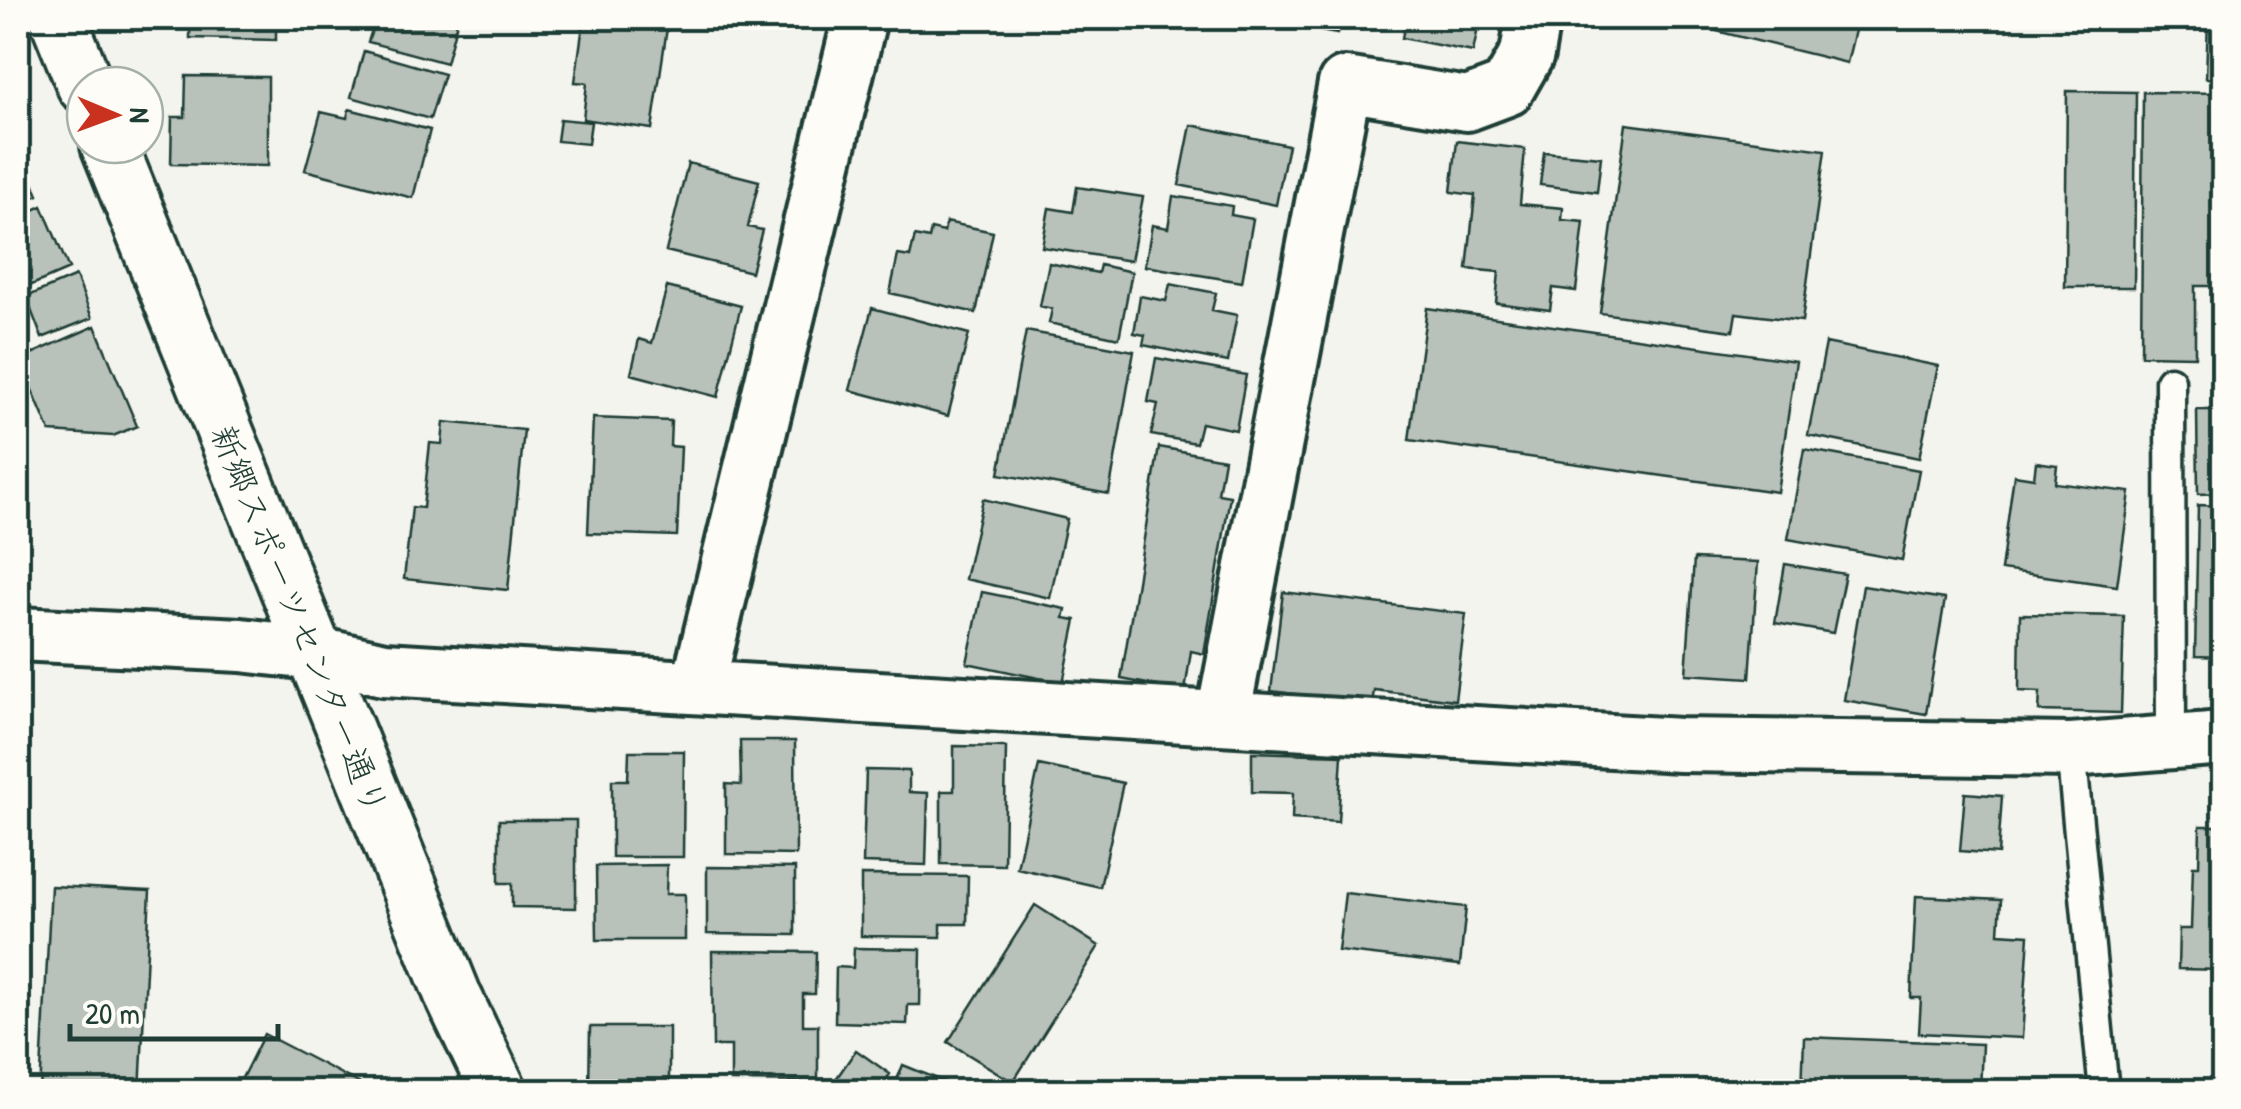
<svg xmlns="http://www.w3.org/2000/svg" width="2241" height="1109" font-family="'Patrick Hand','Klee One',sans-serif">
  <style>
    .building { fill: #b9c1bb; stroke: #1f3d34; stroke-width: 2.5 }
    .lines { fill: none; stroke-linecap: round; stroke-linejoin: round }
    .service-casing { stroke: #1f3d34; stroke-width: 35 }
    .minor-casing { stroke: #1f3d34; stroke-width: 60 }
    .tertiary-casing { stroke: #1f3d34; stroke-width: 62 }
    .service { stroke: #fdfcf7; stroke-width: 28 }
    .minor { stroke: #fdfcf7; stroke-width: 52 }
    .tertiary { stroke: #fdfcf7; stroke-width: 55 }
    .labels { text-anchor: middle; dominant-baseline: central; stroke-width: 9; stroke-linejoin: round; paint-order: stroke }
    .street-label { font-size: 35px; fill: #1f3d34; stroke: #fdfcf7 }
  </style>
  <rect width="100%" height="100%" fill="#f4f4ef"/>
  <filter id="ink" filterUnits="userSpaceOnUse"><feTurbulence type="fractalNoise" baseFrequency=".01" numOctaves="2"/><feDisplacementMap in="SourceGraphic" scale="20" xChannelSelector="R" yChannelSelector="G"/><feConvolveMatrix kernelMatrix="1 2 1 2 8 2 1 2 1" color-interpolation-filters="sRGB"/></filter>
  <g filter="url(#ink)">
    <path class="building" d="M 190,18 L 276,18 L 276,40 L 190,38 Z
      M 376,18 L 458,18 L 446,63 L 368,42 Z
      M 584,18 L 667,28 L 652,129 L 583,119 L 587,83 L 575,82 Z
      M 1248,18 L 1340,18 L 1337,34 Z
      M 1406,18 L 1480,18 L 1473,52 L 1402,38 Z
      M 1663,18 L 1858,18 L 1847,63 Z
      M 2208,18 L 2224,18 L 2224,79 L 2206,78 Z
      M 364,51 L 444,74 L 430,119 L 351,97 Z
      M 186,76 L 268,77 L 268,166 L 171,164 L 172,117 L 185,117 Z
      M 2067,91 L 2136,92 L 2134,287 L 2065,287 Z
      M 2143,92 L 2224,93 L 2224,286 L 2195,286 L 2195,356 L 2141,355 Z
      M 349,109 L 430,130 L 413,198 L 305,170 L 321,112 L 347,118 Z
      M 560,119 L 591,122 L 588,144 L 557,141 Z
      M 1626,124 L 1825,150 L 1802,321 L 1736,313 L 1733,331 L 1600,313 Z
      M 1191,125 L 1288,145 L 1276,205 L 1179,185 Z
      M 1457,141 L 1525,149 L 1520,204 L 1563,208 L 1562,220 L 1584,222 L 1576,291 L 1553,288 L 1550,310 L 1496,303 L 1499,272 L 1467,269 L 1475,195 L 1451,192 Z
      M 1544,152 L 1601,157 L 1597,192 L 1540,185 Z
      M 23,160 L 38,195 L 18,204 L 18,162 Z
      M 688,163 L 759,181 L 748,227 L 762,230 L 751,272 L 666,251 Z
      M 1077,187 L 1143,197 L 1131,261 L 1042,247 L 1049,208 L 1073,212 Z
      M 1173,196 L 1232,206 L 1231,215 L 1253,219 L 1242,282 L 1145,266 L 1152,225 L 1168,228 Z
      M 42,206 L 69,269 L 27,287 L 21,272 L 18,273 L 18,217 Z
      M 946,222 L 993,232 L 976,313 L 890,293 L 898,255 L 910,257 L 915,236 L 929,239 L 931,229 L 944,232 Z
      M 1049,263 L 1098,273 L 1100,265 L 1132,272 L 1119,338 L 1049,323 L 1052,309 L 1040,306 Z
      M 76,276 L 92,318 L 42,338 L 26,297 Z
      M 1170,284 L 1216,293 L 1212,310 L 1237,315 L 1228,362 L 1143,345 L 1145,335 L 1134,333 L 1140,296 L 1166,301 Z
      M 667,287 L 741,306 L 718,397 L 631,374 L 639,339 L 652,343 Z
      M 872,308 L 969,334 L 948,416 L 850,390 Z
      M 1427,308 L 1796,361 L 1777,492 L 1409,440 Z
      M 95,326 L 137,426 L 113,436 L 50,432 L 26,376 L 29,355 Z
      M 1026,331 L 1134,351 L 1109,494 L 999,474 Z
      M 1826,343 L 1938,366 L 1919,458 L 1808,435 Z
      M 1156,358 L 1246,375 L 1236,430 L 1201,423 L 1196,443 L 1151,435 L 1158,404 L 1148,402 Z
      M 2197,410 L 2224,410 L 2224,493 L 2198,494 Z
      M 593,418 L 671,421 L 670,446 L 681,447 L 677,536 L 588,533 Z
      M 444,422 L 524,430 L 508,590 L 404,579 L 412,507 L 423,508 L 430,443 L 442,444 Z
      M 1159,447 L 1224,459 L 1218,494 L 1230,496 L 1204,654 L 1191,651 L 1185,691 L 1121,679 Z
      M 1804,449 L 1919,470 L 1902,560 L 1788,539 Z
      M 2036,462 L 2057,465 L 2055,483 L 2130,492 L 2117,586 L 2001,570 L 2014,475 L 2034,478 Z
      M 983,499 L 1067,519 L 1050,598 L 965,579 Z
      M 2198,505 L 2224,506 L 2224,657 L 2195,656 Z
      M 1694,559 L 1758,562 L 1750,678 L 1686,674 Z
      M 1785,564 L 1845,574 L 1833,633 L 1775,623 Z
      M 1863,586 L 1945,599 L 1926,714 L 1844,700 Z
      M 982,592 L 1066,609 L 1064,618 L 1076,620 L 1063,683 L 967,663 Z
      M 1283,592 L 1466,614 L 1455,700 L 1374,690 L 1372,704 L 1271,691 Z
      M 2020,614 L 2124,616 L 2121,713 L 2039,711 L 2040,692 L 2019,691 Z
      M 18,712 L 22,712 L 18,777 Z
      M 740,741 L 795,741 L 796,855 L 726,854 L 726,784 L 741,785 Z
      M 954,746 L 1006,747 L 1004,865 L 941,864 L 941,791 L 954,791 Z
      M 629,751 L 684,751 L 683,857 L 612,857 L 612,780 L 628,780 Z
      M 1252,752 L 1342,755 L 1338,822 L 1292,819 L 1293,793 L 1252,792 Z
      M 1039,765 L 1123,783 L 1100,887 L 1017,868 Z
      M 866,770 L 909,771 L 909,792 L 928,793 L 926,865 L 863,863 Z
      M 1965,793 L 2002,796 L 1998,854 L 1960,851 Z
      M 499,820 L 576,820 L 576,908 L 512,907 L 512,883 L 499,883 Z
      M 2200,826 L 2224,826 L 2224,970 L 2178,969 L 2179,929 L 2191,929 L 2193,866 L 2199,866 Z
      M 667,865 L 666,894 L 685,894 L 685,940 L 597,940 L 596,866 Z
      M 707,867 L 795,868 L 795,935 L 707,934 Z
      M 861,875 L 968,876 L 967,924 L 941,924 L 941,937 L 861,936 Z
      M 51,886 L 150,891 L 140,1092 L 40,1092 Z
      M 1345,893 L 1466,907 L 1460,965 L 1338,951 Z
      M 1916,896 L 2001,900 L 1999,933 L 2029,935 L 2022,1038 L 1919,1033 L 1921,998 L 1911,998 Z
      M 1035,905 L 1099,946 L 1013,1082 L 948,1042 Z
      M 854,948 L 921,949 L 920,1005 L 908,1005 L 907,1024 L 835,1022 L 836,967 L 853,968 Z
      M 712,951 L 816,952 L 815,994 L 803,994 L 803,1025 L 818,1025 L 818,1082 L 731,1081 L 731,1046 L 713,1046 Z
      M 18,955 L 29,955 L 24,1060 L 18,1059 Z
      M 590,1027 L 669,1027 L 669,1092 L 589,1092 Z
      M 264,1034 L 376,1092 L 235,1092 Z
      M 1804,1037 L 1982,1044 L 1980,1092 L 1802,1092 Z
      M 856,1050 L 890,1074 L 878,1092 L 827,1092 Z
      M 903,1065 L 955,1086 L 953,1092 L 892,1092 Z"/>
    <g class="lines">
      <defs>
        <path id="service" d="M 2170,381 L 2171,741
          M 2071,750 L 2104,1092"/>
        <path id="minor" d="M 18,634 L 241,645 L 312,653 L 384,669 L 1680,745 L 2071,750 L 2224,738
          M 698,686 L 860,18
          M 1223,717 L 1345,84 L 1467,104 L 1507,89 L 1527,54 L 1533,18"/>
        <path id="tertiary" d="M 58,18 L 85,85
          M 109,145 L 454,998 L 499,1092"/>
      </defs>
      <use href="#service" class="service-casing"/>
      <use href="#minor" class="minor-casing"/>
      <use href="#tertiary" class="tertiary-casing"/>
      <use href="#service" class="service"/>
      <use href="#minor" class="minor"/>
      <use href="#tertiary" class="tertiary"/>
    </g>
  </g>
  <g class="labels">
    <g class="street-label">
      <text transform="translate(300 620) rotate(68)">新郷スポーツセンター通り</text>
    </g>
  </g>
  <rect width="2241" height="1109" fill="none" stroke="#fdfcf7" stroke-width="60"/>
  <rect x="30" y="30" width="2181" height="1049" fill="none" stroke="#1f3d34" stroke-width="4" filter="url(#ink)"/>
  <g transform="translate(115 115) rotate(91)"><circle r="48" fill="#fdfcf7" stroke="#a4b0a9" stroke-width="2.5"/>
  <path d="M0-8L18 38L0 25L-18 38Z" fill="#c8321e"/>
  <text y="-15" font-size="28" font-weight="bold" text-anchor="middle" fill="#1f3d34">N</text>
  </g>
  <path d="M70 1024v15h208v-15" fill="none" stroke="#1f3d34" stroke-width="5"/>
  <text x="85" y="1024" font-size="30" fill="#1f3d34" stroke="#fdfcf7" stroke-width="8" paint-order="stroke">20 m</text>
</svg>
